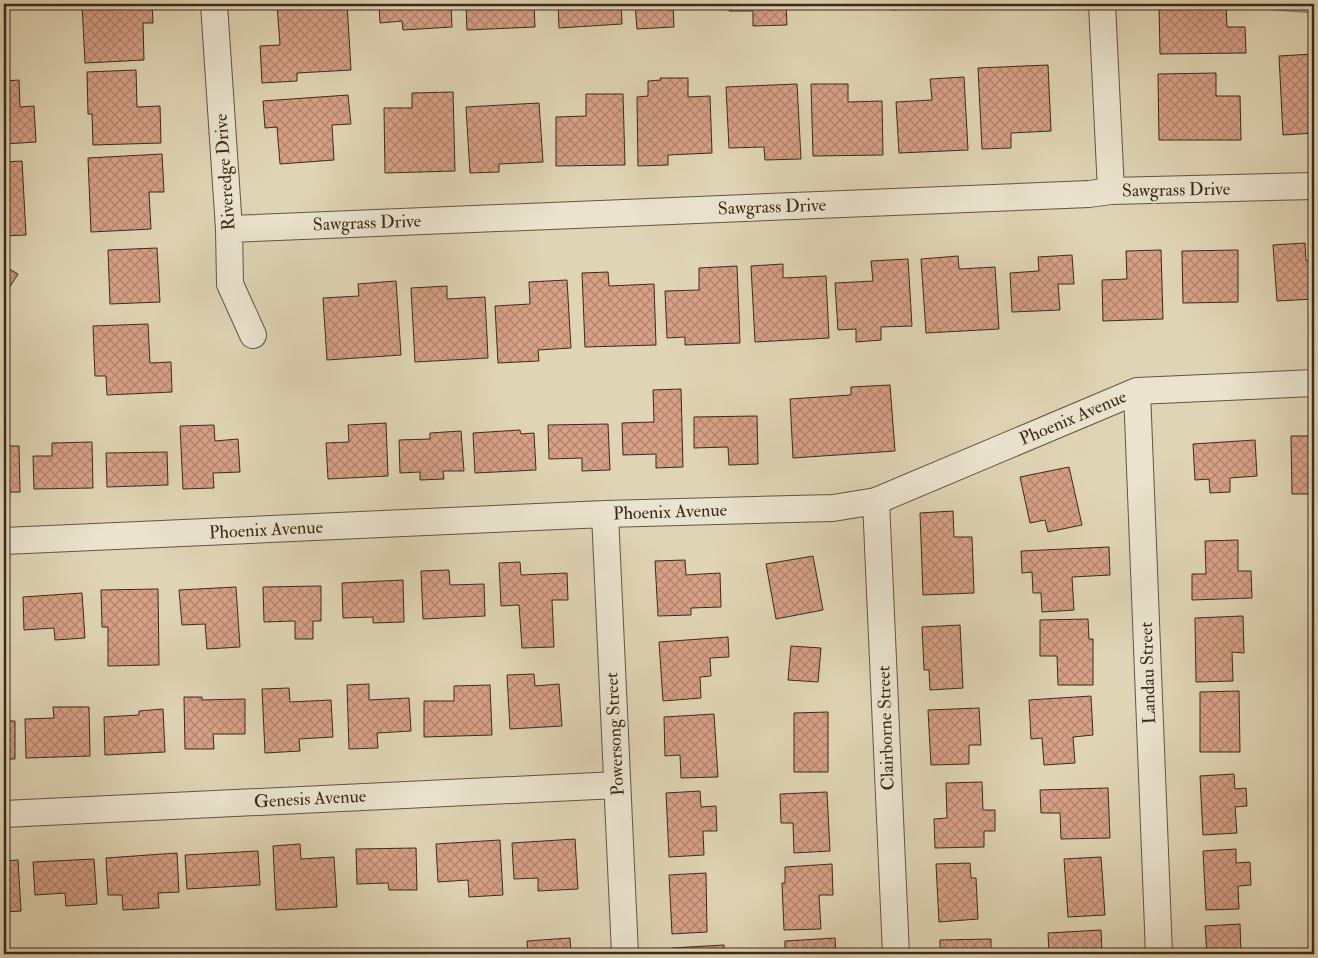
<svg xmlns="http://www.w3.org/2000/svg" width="1318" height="958" font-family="'IM FELL Double Pica',serif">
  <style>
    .water { fill: #99b5b9; stroke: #737e79 }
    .building { fill: url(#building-cross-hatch); stroke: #3b2b1a }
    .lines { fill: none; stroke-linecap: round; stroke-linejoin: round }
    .street-casing { stroke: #645540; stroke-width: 28 }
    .street { stroke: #eae3ce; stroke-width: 26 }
    .labels { text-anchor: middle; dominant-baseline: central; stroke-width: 4; stroke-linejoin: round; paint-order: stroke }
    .street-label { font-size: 18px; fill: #3b2b1a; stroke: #eae3ce }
  </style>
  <defs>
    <pattern id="building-cross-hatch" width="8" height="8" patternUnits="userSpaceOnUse" patternTransform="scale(1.25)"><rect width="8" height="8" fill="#d8a086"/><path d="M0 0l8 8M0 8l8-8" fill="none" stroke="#b0836d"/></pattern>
  </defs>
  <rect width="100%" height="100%" fill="#dfd4b4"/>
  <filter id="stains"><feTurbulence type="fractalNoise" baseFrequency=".004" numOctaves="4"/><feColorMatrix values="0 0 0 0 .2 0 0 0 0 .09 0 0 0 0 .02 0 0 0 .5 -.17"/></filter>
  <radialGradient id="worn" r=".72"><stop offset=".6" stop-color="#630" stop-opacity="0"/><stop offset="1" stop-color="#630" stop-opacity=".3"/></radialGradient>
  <path class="water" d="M 1263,4 L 1314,4 L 1314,13 L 1262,9 Z"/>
  <path class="building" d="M 82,4 L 152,4 L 153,23 L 143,23 L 144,60 L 85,63 Z
    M 277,4 L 347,4 L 351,70 L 297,73 L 297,81 L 262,83 L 260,46 L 280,45 Z
    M 379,4 L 451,4 L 452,27 L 403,30 L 402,21 L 380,23 Z
    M 466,4 L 534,4 L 535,27 L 467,30 Z
    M 558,4 L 621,4 L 622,24 L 559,28 Z
    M 635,4 L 673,4 L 674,27 L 637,29 Z
    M 729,4 L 786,4 L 787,25 L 753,26 L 753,11 L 729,11 Z
    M 891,4 L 927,4 L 927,8 L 892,10 Z
    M 1159,4 L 1226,4 L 1227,27 L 1245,27 L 1246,53 L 1160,54 Z
    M 1314,54 L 1314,133 L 1283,135 L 1279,56 Z
    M 1048,65 L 1051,131 L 1011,133 L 1011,148 L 982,149 L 978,68 Z
    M 136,70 L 137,107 L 160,106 L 161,143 L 93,145 L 92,114 L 88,114 L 87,72 Z
    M 1216,73 L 1216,96 L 1240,96 L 1241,140 L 1159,140 L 1158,74 Z
    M 964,77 L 968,150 L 899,153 L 896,102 L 932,100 L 930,79 Z
    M 660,78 L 688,78 L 688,97 L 710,96 L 712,153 L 668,155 L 668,165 L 638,166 L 637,97 L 648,96 L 648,81 L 661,80 Z
    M 19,80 L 20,107 L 34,106 L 36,142 L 4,144 L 4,81 Z
    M 797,84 L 801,159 L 765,160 L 764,147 L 729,148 L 726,87 Z
    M 811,84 L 848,84 L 848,102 L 882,101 L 883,155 L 813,156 Z
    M 453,92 L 455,171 L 385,173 L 384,108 L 412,108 L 412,93 Z
    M 586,94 L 623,94 L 625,165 L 556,166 L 556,117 L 586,116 Z
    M 348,95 L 351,124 L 332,125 L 334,160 L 280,164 L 277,127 L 265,128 L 263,101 Z
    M 539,103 L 543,162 L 499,164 L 499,172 L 470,173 L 466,107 Z
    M 162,154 L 164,192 L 149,192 L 151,229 L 91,232 L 88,158 Z
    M 22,161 L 26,235 L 4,236 L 4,162 Z
    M 1305,243 L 1306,261 L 1314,261 L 1314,299 L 1277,301 L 1273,245 Z
    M 157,248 L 160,302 L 110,304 L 108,250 Z
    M 1161,250 L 1163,319 L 1103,321 L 1102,280 L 1127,279 L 1126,251 Z
    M 1238,250 L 1238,302 L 1183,303 L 1182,251 Z
    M 1072,255 L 1074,284 L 1058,284 L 1060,310 L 1012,312 L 1010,273 L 1039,271 L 1038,257 Z
    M 958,256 L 959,269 L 995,267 L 999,329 L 926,333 L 921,259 Z
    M 908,259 L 912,326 L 881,327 L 881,340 L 856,342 L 856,329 L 838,330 L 835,283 L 873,281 L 871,261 Z
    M 783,264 L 783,278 L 826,276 L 829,338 L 755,342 L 751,266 Z
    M 4,266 L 18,274 L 4,296 Z
    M 737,266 L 740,343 L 685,345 L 685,337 L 667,338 L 665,291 L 699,290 L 699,268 Z
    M 608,272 L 609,286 L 654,284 L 656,345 L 585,347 L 582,273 Z
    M 567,280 L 571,348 L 538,350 L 539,361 L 498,363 L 495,306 L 530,304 L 529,282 Z
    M 396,281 L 401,355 L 327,360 L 323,298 L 359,296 L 358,284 Z
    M 447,286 L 447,299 L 485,297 L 488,358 L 415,362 L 411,288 Z
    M 148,324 L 150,363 L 171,362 L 172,392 L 107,395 L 106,376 L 95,376 L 93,326 Z
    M 890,385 L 895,451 L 793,458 L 790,399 L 851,395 L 851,387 Z
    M 681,389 L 683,467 L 656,468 L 656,454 L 623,455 L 622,423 L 654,422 L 653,390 Z
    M 757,416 L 758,464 L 729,465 L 728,447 L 694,448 L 694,417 Z
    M 386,423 L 388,476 L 328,479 L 326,443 L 349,442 L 348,425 Z
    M 608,424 L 610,470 L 582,471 L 582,458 L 549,459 L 548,425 Z
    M 214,425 L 215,441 L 238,439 L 240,472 L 213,473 L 214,488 L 183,489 L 180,426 Z
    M 520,430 L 521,434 L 534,433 L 536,470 L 475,473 L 473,433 Z
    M 461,431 L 464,471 L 443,471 L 444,479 L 420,480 L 420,472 L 400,473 L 399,440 L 430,439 L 430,433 Z
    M 1291,436 L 1314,436 L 1314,494 L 1292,494 Z
    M 1255,440 L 1257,476 L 1230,478 L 1230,492 L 1210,493 L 1209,479 L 1195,480 L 1193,444 Z
    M 92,442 L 93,488 L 34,489 L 33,456 L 52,456 L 52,443 Z
    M 4,446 L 19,446 L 20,492 L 4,492 Z
    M 167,452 L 168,485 L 107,487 L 106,453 Z
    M 1069,467 L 1082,525 L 1048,532 L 1045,520 L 1030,523 L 1020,477 Z
    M 953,511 L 954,537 L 972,537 L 974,593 L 923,595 L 920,513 Z
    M 1238,540 L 1238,571 L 1251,571 L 1252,598 L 1192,600 L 1192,574 L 1206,574 L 1205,541 Z
    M 1109,547 L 1110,575 L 1072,577 L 1074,610 L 1042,612 L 1041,593 L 1033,593 L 1032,572 L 1022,573 L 1021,551 Z
    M 813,556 L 823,610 L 776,619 L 766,564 Z
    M 685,560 L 686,575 L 720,573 L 721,607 L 691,608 L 691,615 L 658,616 L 655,561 Z
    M 520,562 L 521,575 L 567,573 L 568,600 L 552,600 L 554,647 L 522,648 L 519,605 L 501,606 L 499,563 Z
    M 449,570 L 450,585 L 484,584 L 485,616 L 423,619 L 421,571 Z
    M 403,580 L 404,622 L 373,623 L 373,617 L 343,618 L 342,583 Z
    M 321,586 L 321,621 L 313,621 L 313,639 L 295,639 L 295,621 L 264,622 L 263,587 Z
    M 236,587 L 240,647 L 207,649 L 205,624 L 182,625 L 179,590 Z
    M 158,589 L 159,665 L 108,666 L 108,627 L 102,627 L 101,590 Z
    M 82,593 L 85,638 L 55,640 L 54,628 L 24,630 L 23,597 Z
    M 4,596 L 8,596 L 9,644 L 4,645 Z
    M 1243,616 L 1244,653 L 1232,652 L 1233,681 L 1196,682 L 1195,618 Z
    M 1088,619 L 1089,639 L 1093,639 L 1093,685 L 1058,685 L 1057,656 L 1040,656 L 1040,620 Z
    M 960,625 L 963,688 L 930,690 L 929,670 L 924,670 L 922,627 Z
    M 728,637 L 729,657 L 710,658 L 711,676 L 700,677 L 701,698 L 663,701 L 659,642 Z
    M 791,646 L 821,648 L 818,682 L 788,680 Z
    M 534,674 L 535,686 L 559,684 L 562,726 L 510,729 L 507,675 Z
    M 369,684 L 369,700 L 409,698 L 411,731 L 377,733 L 378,748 L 349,749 L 347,685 Z
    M 490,685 L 492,735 L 424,737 L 424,701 L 454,701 L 454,686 Z
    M 289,688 L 290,702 L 331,700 L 333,737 L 299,739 L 300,751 L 265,753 L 262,689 Z
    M 1239,691 L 1240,752 L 1200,752 L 1200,692 Z
    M 1091,696 L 1093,735 L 1073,737 L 1075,763 L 1044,765 L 1042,738 L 1031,739 L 1029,700 Z
    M 184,697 L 202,697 L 202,700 L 245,699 L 245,734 L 213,734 L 214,749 L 185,749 Z
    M 53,707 L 89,707 L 90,756 L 26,758 L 25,719 L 54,718 Z
    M 979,708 L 981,745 L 969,745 L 969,764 L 931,765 L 928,710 Z
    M 163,709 L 165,752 L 105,755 L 104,717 L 139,715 L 139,711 Z
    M 828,712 L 828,772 L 794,772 L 794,713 Z
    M 714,714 L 718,777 L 681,778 L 680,755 L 665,756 L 664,717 Z
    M 4,721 L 15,721 L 15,759 L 4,759 Z
    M 1234,774 L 1235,789 L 1246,788 L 1247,806 L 1235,807 L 1237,833 L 1203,835 L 1200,776 Z
    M 982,782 L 983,810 L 995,810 L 995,831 L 984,831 L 984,847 L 935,848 L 934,819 L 947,818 L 946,783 Z
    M 1108,788 L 1110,838 L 1061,839 L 1060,813 L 1041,813 L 1040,790 Z
    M 700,791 L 701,807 L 716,806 L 717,831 L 703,831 L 704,855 L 669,857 L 666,793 Z
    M 827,792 L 830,851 L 794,853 L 793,823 L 781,823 L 780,794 Z
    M 575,839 L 578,889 L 538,891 L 538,878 L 514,879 L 512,843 Z
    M 500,840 L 503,895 L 469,897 L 468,880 L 438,882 L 436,844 Z
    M 300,844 L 301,859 L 334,857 L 337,907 L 276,910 L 273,846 Z
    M 416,848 L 417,890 L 389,890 L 388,883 L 357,884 L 356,849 Z
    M 1236,849 L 1236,863 L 1250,862 L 1251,885 L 1238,886 L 1239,909 L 1206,910 L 1203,851 Z
    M 258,851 L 260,885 L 187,889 L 185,855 Z
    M 177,853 L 179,892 L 158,893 L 159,908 L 123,910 L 122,895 L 108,895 L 106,858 Z
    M 1101,857 L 1105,915 L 1068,917 L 1064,859 Z
    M 94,859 L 97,904 L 66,906 L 65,893 L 35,895 L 33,862 Z
    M 18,860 L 21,911 L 4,912 L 4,861 Z
    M 970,863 L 971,878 L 976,878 L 978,919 L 939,922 L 936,864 Z
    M 832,864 L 833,895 L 819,895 L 821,929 L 784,930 L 782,883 L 785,883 L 785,867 Z
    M 706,873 L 707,932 L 672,934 L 669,875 Z
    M 1240,924 L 1241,954 L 1207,954 L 1205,926 Z
    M 1101,930 L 1102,954 L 1049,954 L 1048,933 Z
    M 570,938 L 571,954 L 528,954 L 527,941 Z
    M 835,938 L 836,954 L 785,954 L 785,941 Z
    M 991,939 L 991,954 L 940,954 L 940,940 Z
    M 724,945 L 724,954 L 672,954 L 672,948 Z
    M 502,951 L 502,954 L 470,954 L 469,953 Z"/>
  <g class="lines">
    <defs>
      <path id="street" d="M 214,4 L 229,229 L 230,284 L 253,335
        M 1102,4 L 1111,191
        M 229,229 L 1089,194 L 1111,191 L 1314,186
        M 1137,391 L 1159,954
        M 876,501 L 896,954
        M 605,514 L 625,954
        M 4,541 L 605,514 L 833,508 L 876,501 L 1137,391 L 1314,383
        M 4,814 L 617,785"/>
    </defs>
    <use href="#street" class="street-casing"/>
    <use href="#street" class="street"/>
  </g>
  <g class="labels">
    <g class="street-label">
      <text transform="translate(225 172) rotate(-94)">Riveredge Drive</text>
      <text transform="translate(1176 190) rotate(-1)">Sawgrass Drive</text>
      <text transform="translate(772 207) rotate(-2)">Sawgrass Drive</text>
      <text transform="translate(367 223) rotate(-2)">Sawgrass Drive</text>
      <text transform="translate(1073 418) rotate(-23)">Phoenix Avenue</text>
      <text transform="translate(670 512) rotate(-2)">Phoenix Avenue</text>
      <text transform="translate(266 530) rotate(-3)">Phoenix Avenue</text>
      <text transform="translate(1148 673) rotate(-92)">Landau Street</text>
      <text transform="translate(886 728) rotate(-92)">Clairborne Street</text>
      <text transform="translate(615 734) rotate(-93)">Powersong Street</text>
      <text transform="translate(310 799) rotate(-3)">Genesis Avenue</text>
    </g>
  </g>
  <rect width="1318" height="958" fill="none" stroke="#dfd4b4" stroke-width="20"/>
  <rect x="5" y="5" width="1308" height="948" fill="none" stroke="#3b2b1a" stroke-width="2.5"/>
  <rect x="10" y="10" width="1298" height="938" fill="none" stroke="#3b2b1a"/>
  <rect width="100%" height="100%" filter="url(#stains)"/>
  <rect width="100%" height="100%" fill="url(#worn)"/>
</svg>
